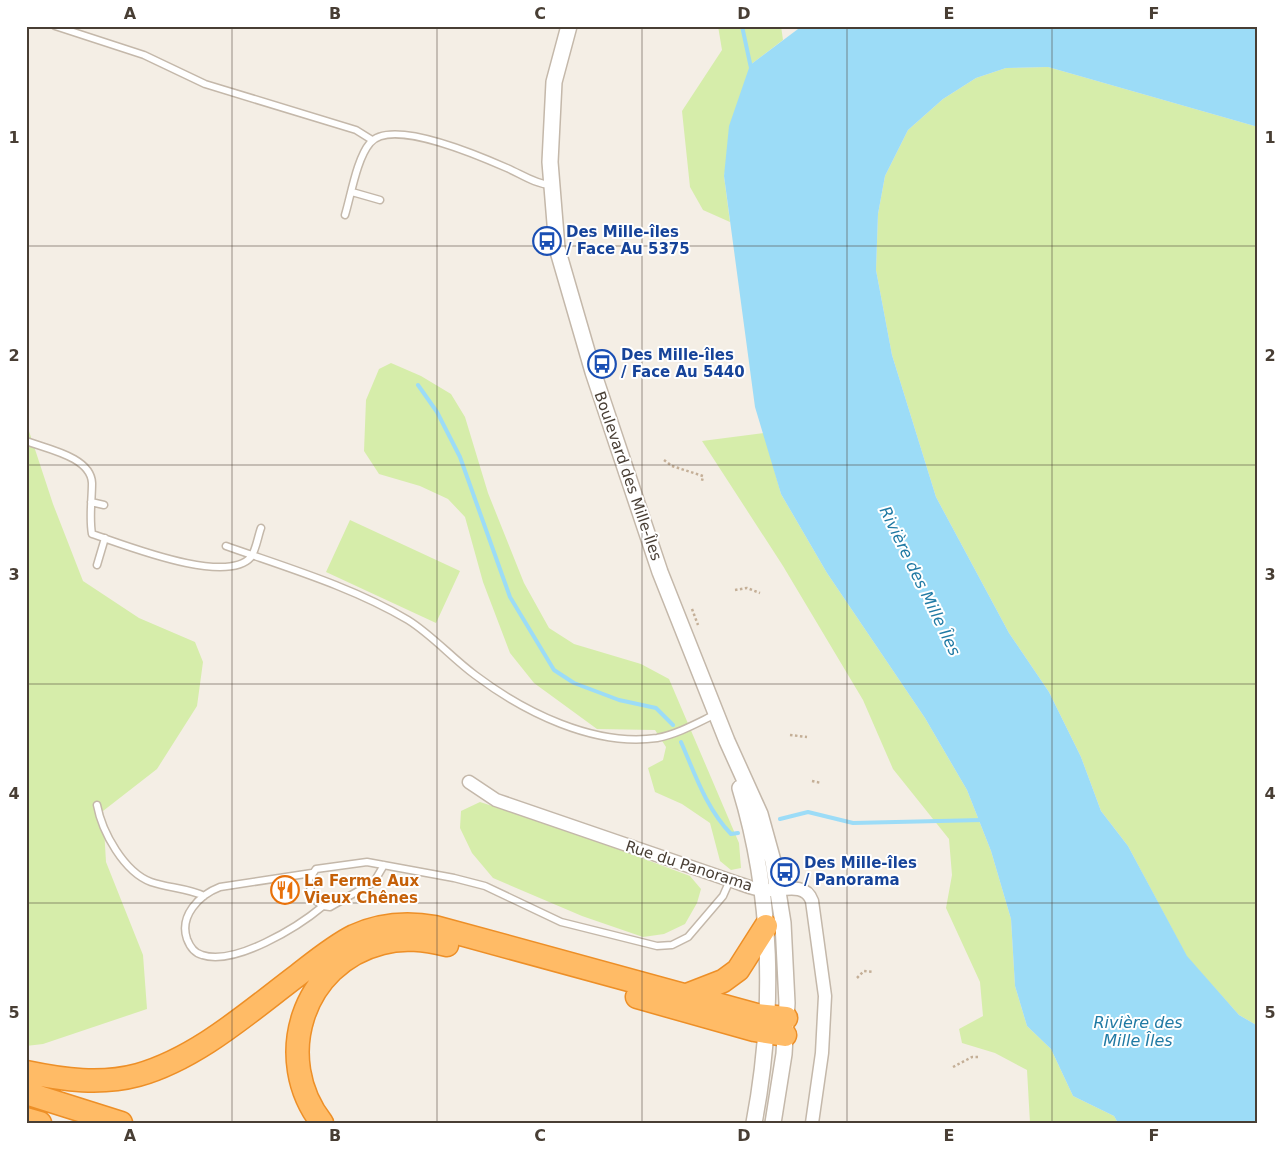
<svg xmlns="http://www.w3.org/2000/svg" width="1284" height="1149" font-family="'DejaVu Sans',sans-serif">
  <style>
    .green { fill: #d6edaa }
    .water { fill: #9cdcf7 }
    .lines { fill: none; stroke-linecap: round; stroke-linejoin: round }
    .stream { stroke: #9cdcf7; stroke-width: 4 }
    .service-casing { stroke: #c4b8aa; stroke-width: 9 }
    .minor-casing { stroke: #c4b8aa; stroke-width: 15 }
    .tertiary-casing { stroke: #c4b8aa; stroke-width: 18 }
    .motorway-casing { stroke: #ed8f27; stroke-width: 25 }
    .path { stroke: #c4af97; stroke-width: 2.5; stroke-dasharray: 2.5 2.5; stroke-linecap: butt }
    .service { stroke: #fff; stroke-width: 6 }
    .minor { stroke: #fff; stroke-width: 12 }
    .tertiary { stroke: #fff; stroke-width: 15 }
    .motorway { stroke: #fb6; stroke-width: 22 }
    .grid { fill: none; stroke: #483e34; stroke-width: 1; stroke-opacity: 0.55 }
    .labels { text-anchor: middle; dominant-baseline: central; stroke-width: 4; stroke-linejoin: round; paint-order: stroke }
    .transit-label { font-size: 15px; font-weight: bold; fill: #164399; stroke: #fff; text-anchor: start }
    .street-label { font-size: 15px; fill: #483e34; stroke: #fff }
    .food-label { font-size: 15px; font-weight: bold; fill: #c56008; stroke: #fff; text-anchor: start }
    .water-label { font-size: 16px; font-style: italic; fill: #207aa4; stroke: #fff }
    .neatline { fill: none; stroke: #483e34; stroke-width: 2 }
    .grid-label { font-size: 16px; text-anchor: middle; font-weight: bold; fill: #483e34 }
  </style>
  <rect width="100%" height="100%" fill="#f4eee5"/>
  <path class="green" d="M 718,26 L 781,26 L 783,40 L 750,65 L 724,176 L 730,222 L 703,210 L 690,187 L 682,111 L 722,50 Z
    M 1048,67 L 1258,127 L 1258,1026 L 1239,1015 L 1187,957 L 1128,846 L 1101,811 L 1081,757 L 1049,692 L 1009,633 L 936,497 L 892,355 L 876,270 L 878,214 L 885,176 L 908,130 L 943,99 L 976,78 L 1006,68 Z
    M 391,363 L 421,376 L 451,394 L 465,417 L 488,493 L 524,583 L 549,628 L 574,644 L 641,664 L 669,679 L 739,843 L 741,868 L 731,870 L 720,861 L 710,823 L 682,804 L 655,792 L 648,768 L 663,760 L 666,747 L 655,730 L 597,729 L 534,683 L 510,653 L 483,582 L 465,517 L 448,499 L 420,486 L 379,474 L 364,451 L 366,400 L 379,369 Z
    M 26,422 L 53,504 L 83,581 L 139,618 L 195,642 L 203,662 L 197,706 L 157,769 L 103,811 L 106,862 L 143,955 L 147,1009 L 43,1044 L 26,1046 Z
    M 764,433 L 781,494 L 827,573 L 925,718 L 967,790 L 991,851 L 1011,919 L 1015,986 L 1027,1026 L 1051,1049 L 1073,1096 L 1114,1116 L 1118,1123 L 1030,1123 L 1027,1070 L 995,1053 L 962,1043 L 959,1029 L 983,1016 L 980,982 L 946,908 L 952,875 L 949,839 L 893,769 L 863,700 L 783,566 L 702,441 Z
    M 350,520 L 460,571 L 436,623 L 326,572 Z
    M 480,802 L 561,828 L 690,876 L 701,889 L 697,903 L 685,924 L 664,934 L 643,937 L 582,916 L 493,878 L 472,853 L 460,828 L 461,811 Z"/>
  <path class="water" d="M 802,26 L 1258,26 L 1258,127 L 1048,67 L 1006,68 L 976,78 L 943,99 L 908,130 L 885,176 L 878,214 L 876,270 L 892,355 L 936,497 L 1009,633 L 1049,692 L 1081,757 L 1101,811 L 1128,846 L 1187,956 L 1239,1015 L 1258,1026 L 1258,1123 L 1118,1123 L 1114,1116 L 1073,1096 L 1051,1049 L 1027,1026 L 1015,986 L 1011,919 L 991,851 L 967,790 L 925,718 L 827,573 L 781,494 L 755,407 L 724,176 L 729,126 L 750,65 Z"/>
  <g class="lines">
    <path class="stream" d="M 742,26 L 751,68
      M 418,385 L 437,412 L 460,457 L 510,597 L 554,670 L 574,683 L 619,700 L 656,708 L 673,725
      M 681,742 C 695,774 706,808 731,834 L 738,833
      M 780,819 L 808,812 L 853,823 L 982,820"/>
    <defs>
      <path id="service" d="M 55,26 L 144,55 L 205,84 L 356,130 L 372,140
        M 352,192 L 380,200
        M 345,215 C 351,195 357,158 370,143 C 391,117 482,157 507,168 C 521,174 535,184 550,185
        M 26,441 C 47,449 91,457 92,483 C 92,500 89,517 92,534 C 123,544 226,586 251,557 C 256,550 258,536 261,528
        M 91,502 L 104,505
        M 226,546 C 285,567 353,587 408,620 C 432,635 452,658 475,675 C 524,712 594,747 657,738 C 678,734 697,723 716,714
        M 97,565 L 105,538
        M 97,805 C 102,832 124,872 151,882 C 168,888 188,888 204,896
        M 384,865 L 374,882 L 330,907 L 323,906 L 312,898 L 309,879 L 316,869 L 367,862 L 454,878 L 485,886 L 561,922 L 657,946 L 672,945 L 688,937 L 723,896 L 730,880
        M 312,873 L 220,887 C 199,895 179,916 187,939 C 190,947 194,953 202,955 C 235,966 298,927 323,906"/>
      <path id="minor" d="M 469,782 L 496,800 L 735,882 C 744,885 753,889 762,890 C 779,892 805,880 812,901 L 825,996 L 822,1053 L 812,1123"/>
      <path id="tertiary" d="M 569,26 L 554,82 L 550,162 L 557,248 L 593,372 L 660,572 L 727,741 L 760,814 L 773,861 L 783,923 L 787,1003 L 784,1054 L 773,1123
        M 740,788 C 773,896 775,1012 754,1123"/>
      <path id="motorway" d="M 687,995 L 723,981 L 738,970 L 766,926
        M 637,997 L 754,1030 L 785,1035
        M 26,1072 C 64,1080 101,1085 138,1075 C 198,1058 250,1011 298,975 C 316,961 334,946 354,936 C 380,924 407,922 435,927 L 757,1015 L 786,1018
        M 26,1093 L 121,1123
        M 26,1119 L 40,1123
        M 322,1123 C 272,1059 302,963 382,943 C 404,937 425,940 447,945"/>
    </defs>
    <use href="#service" class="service-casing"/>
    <use href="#minor" class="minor-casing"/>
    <use href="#tertiary" class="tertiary-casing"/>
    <use href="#motorway" class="motorway-casing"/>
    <path class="path" d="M 664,460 L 672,466 L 703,476 L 702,481
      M 735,590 L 747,588 L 760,593
      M 692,609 L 698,625
      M 790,735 L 807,737
      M 812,781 L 821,783
      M 857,978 L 864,971 L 873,972
      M 953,1067 L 972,1057 L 978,1057"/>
    <use href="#service" class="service"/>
    <use href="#minor" class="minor"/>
    <use href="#tertiary" class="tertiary"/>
    <use href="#motorway" class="motorway"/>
  </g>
  <path class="grid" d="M 232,26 L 232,1123M 437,26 L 437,1123M 642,26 L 642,1123M 847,26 L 847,1123M 1052,26 L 1052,1123M 26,246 L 1258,246M 26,465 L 1258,465M 26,684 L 1258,684M 26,903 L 1258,903"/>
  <defs>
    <symbol id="bus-ring" viewBox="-11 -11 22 22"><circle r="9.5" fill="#fff" stroke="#1a4fb4" stroke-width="1.5"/><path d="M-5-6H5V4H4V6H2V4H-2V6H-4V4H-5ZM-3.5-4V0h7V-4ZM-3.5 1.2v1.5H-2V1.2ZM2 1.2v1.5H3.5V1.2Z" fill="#1a4fb4"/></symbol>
    <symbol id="restaurant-ring" viewBox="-11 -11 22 22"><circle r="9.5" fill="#fff" stroke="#e8710a" stroke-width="1.5"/><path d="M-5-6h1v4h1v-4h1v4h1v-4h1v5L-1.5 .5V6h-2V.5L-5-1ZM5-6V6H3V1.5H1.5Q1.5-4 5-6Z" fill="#e8710a"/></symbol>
  </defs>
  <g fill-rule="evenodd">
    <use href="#bus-ring" x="531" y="225" width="32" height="32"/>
    <use href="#bus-ring" x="586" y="348" width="32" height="32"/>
    <use href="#bus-ring" x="769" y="856" width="32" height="32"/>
    <use href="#restaurant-ring" x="269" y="874" width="32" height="32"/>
  </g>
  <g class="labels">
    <g class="transit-label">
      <text x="566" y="232">Des Mille-îles<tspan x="566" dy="17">/ Face Au 5375</tspan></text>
      <text x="621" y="355">Des Mille-îles<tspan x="621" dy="17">/ Face Au 5440</tspan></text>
      <text x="804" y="863">Des Mille-îles<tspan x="804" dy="17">/ Panorama</tspan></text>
    </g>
    <g class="street-label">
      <text transform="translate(628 476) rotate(71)">Boulevard des Mille-Îles</text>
      <text transform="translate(689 866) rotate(18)">Rue du Panorama</text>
    </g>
    <g class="food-label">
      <text x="304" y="881">La Ferme Aux<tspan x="304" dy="17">Vieux Chênes</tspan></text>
    </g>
    <g class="water-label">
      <text transform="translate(920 581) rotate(64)">Rivière des Mille Îles</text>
      <text x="1138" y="1022">Rivière des<tspan x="1138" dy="18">Mille Îles</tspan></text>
    </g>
  </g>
  <rect width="1284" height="1149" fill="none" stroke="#ffffff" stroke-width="55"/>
  <rect x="28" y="28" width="1228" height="1094" class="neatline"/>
  <g class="grid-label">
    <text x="130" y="19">A</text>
    <text x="335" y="19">B</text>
    <text x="540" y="19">C</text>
    <text x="744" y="19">D</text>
    <text x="949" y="19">E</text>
    <text x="1154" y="19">F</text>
    <text x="14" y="143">1</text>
    <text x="1270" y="143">1</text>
    <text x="14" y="361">2</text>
    <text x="1270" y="361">2</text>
    <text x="14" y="580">3</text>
    <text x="1270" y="580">3</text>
    <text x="14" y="799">4</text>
    <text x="1270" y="799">4</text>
    <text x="14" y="1018">5</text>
    <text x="1270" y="1018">5</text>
    <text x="130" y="1141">A</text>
    <text x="335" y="1141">B</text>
    <text x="540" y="1141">C</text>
    <text x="744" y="1141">D</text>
    <text x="949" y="1141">E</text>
    <text x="1154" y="1141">F</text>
  </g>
</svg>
